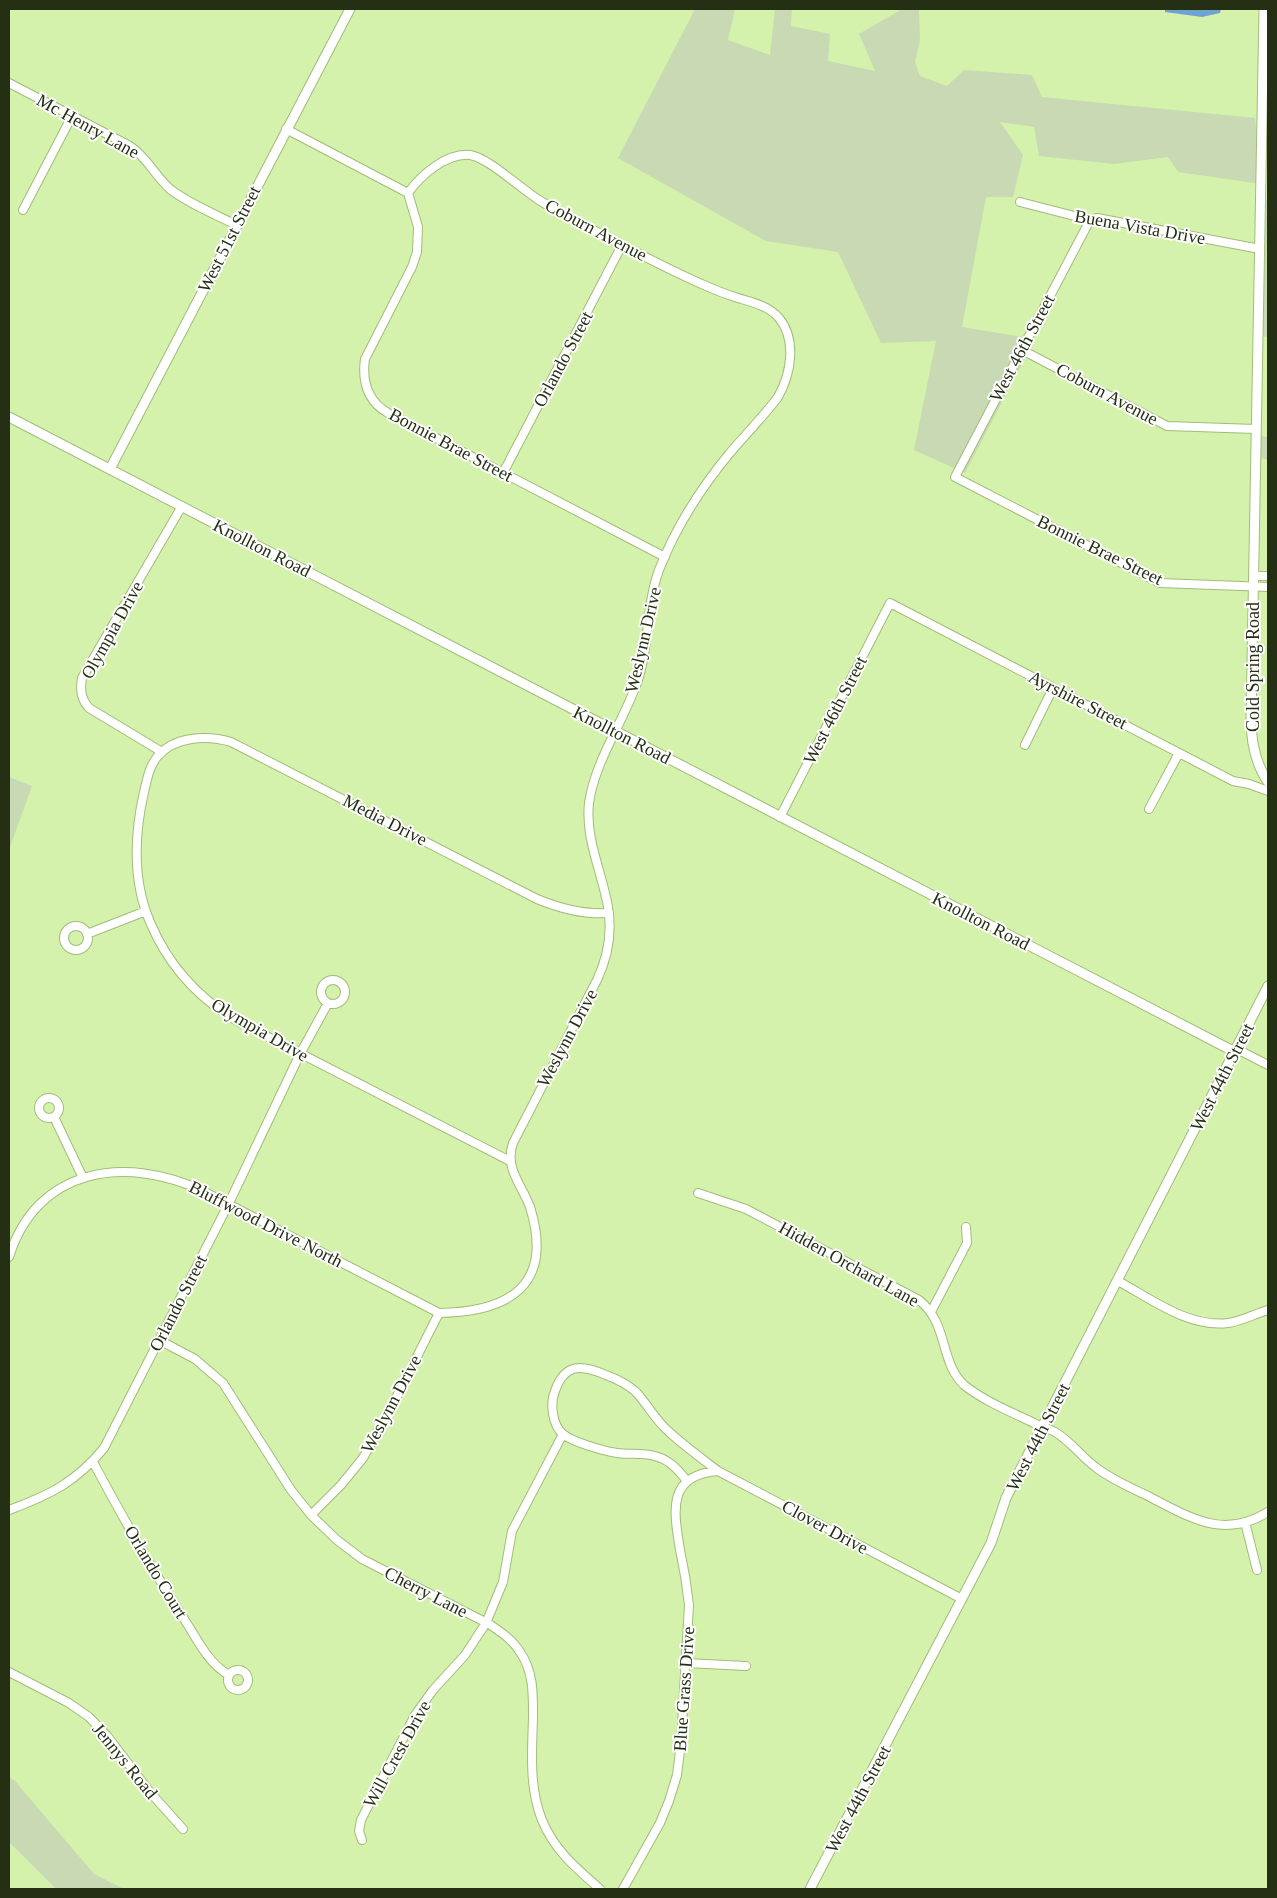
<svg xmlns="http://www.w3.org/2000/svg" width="1277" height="1898" font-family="'Times New Roman',serif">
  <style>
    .green { fill: #c8d9b3 }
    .water { fill: #6ea2d1 }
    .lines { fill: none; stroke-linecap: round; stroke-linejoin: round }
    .minor-casing { stroke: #a1bd79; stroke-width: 10 }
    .tertiary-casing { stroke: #a1bd79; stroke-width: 11 }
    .minor { stroke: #fff; stroke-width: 8 }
    .tertiary { stroke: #fff; stroke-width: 9 }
    .labels { text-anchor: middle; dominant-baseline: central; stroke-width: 4; stroke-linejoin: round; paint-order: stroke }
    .street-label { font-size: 18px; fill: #252f13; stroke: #fff }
  </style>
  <rect width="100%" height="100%" fill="#d4f2ab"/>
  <path class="green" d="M 695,9 L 735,9 L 728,40 L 770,55 L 775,9 L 792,9 L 791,26 L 830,34 L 828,61 L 875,71 L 859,34 L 899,11 L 900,9 L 919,9 L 920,40 L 915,62 L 920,76 L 947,86 L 964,70 L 1032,75 L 1042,97 L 1255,118 L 1261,184 L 1178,172 L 1168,157 L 1114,164 L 1039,156 L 1034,127 L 1000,122 L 1023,155 L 1013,197 L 986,197 L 962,327 L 1035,339 L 965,473 L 914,450 L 936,341 L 881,343 L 838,252 L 766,241 L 618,158 Z
    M 1264,199 L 1268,201 L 1268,337 L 1262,336 Z
    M 1261,436 L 1268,437 L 1268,460 L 1261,458 Z
    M 9,777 L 32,786 L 9,850 Z
    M 9,1777 L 15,1781 L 94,1874 L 124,1889 L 56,1889 L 9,1842 Z"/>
  <path class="water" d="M 1165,9 L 1221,9 L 1220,13 L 1202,17 L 1165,12 Z"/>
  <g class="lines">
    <defs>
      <path id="minor" d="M 9,83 L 130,146 C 147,157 155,176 170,189 C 189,204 215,214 236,225
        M 286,129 L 408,193 L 418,227 L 417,252 L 412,267 L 365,359 C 362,381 367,401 388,413 L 665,557
        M 1020,202 L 1090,220 L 1097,218 L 1260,249
        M 23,210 L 72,116
        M 1090,220 L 955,477 L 1160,583 L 1268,587
        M 1022,350 L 1167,426 L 1256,429
        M 503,473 L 622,245
        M 1254,576 L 1268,576
        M 1025,745 L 1053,688
        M 162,752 L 89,708 C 81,699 80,690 82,678 L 182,506
        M 1149,809 L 1179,753
        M 780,817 L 890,603 L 1233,781 L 1249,784 L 1268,791
        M64 938a12 12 0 1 1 24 0a12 12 0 1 1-24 0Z
        M 87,934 L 146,911
        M321 992a12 12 0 1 1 24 0a12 12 0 1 1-24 0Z
        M 1237,1049 L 1268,1065
        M39 1108a10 10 0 1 1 20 0a10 10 0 1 1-20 0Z
        M 54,1117 L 83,1178
        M 510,1161 L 239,1022 C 199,999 168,965 150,922 C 132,880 134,836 144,792 C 147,780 149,767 157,757 C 174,736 207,735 231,742 L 537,899 C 559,908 584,915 609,913
        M 698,1193 L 746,1209 L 919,1300 C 949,1324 939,1361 964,1385 C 984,1401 1011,1412 1034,1423 C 1041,1427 1048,1428 1055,1432 C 1072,1442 1082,1458 1098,1469 C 1113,1480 1131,1488 1148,1496 C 1189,1517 1223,1540 1268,1512
        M 9,1257 C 37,1167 126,1155 203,1191 L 439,1313
        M 1118,1281 C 1151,1299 1189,1328 1228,1323 C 1242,1321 1254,1314 1268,1310
        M 931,1312 L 967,1243 L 966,1227
        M 159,1340 L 195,1359 L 223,1383 L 291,1490 L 311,1515 L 337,1540 L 362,1559 L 489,1624 C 501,1632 513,1640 520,1652 C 534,1672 533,1695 533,1718 C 532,1752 529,1788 542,1820 C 554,1850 577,1869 600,1889
        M 93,1462 C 122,1516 152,1570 186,1622 C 198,1641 209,1664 229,1675
        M 687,1481 C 679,1471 671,1461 658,1457 C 645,1452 630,1455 617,1453 C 604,1451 572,1442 563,1434 C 552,1425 550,1403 555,1391 C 565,1362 583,1365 606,1375 C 617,1379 627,1384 636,1392 C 647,1404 655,1419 667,1430 C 683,1445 701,1458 718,1471
        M 9,1510 C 50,1495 76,1482 104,1448 L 229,1203 L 300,1054 L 328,1003
        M 311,1515 L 341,1485 L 363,1458 L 396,1398 L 439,1313 C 511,1312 554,1284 530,1207 C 522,1185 504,1168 513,1143 L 597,980 C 608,957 612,931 608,907 C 602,872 585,839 589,803 C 595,762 620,727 635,688 C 650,651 645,608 659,570 C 675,529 701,488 729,454 C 745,435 763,417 778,397 C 791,374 797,340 779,318 C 767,304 749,302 732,296 C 722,293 713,289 704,285 C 676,273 649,259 622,245 C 594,230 566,217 539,200 C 521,189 489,158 470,155 C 446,153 421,175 408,193
        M 1245,1522 L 1257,1570
        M 686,1663 L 746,1666
        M228 1680a10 10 0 1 1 20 0a10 10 0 1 1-20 0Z
        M 9,1672 L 69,1703 L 89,1717 L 108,1737 L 149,1791 L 183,1829
        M 362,1840 L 359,1831 L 361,1820 L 415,1715 L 433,1690 L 465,1655 L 486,1623 L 503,1582 L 512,1531 L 563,1434
        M 623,1889 L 660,1823 L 669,1801 L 677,1775 L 681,1743 L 689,1605 C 687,1586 684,1568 680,1550 C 674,1512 666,1475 718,1471 L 962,1599"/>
      <path id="tertiary" d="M 1264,9 L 1251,718 C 1251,742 1255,763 1268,782
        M 9,417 L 1235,1052
        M 110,469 L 350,9
        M 810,1889 L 991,1543 L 1006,1498 L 1013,1484 L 1268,986"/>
    </defs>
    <use href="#minor" class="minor-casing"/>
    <use href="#tertiary" class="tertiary-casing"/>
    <use href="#minor" class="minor"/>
    <use href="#tertiary" class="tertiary"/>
  </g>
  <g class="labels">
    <g class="street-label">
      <text transform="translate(88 126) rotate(29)">Mc Henry Lane</text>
      <text transform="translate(1140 227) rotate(10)">Buena Vista Drive</text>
      <text transform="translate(596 230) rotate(28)">Coburn Avenue</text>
      <text transform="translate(229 239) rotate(-63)">West 51st Street</text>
      <text transform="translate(1022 348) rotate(-62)">West 46th Street</text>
      <text transform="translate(563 359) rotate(-62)">Orlando Street</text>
      <text transform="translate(1107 394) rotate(28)">Coburn Avenue</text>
      <text transform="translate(451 445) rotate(28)">Bonnie Brae Street</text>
      <text transform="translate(262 548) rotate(27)">Knollton Road</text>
      <text transform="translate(1100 550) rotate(26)">Bonnie Brae Street</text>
      <text transform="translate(112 630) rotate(-61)">Olympia Drive</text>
      <text transform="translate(643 640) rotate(-77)">Weslynn Drive</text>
      <text transform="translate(1253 667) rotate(-90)">Cold Spring Road</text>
      <text transform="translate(1078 700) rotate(27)">Ayrshire Street</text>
      <text transform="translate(835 710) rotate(-63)">West 46th Street</text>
      <text transform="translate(622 735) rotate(27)">Knollton Road</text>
      <text transform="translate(385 820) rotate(27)">Media Drive</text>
      <text transform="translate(981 921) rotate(27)">Knollton Road</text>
      <text transform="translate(260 1030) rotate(30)">Olympia Drive</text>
      <text transform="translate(567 1038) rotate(-62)">Weslynn Drive</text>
      <text transform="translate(1222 1077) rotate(-63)">West 44th Street</text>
      <text transform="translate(266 1224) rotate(27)">Bluffwood Drive North</text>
      <text transform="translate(849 1264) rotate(29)">Hidden Orchard Lane</text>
      <text transform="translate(178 1303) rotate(-63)">Orlando Street</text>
      <text transform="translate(391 1404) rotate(-62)">Weslynn Drive</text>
      <text transform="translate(1038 1437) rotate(-63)">West 44th Street</text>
      <text transform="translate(825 1527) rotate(28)">Clover Drive</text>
      <text transform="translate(156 1572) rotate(59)">Orlando Court</text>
      <text transform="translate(426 1592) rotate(27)">Cherry Lane</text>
      <text transform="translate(684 1689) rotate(-86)">Blue Grass Drive</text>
      <text transform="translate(397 1754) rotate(-61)">Will Crest Drive</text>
      <text transform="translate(125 1761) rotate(51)">Jennys Road</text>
      <text transform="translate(858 1799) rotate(-62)">West 44th Street</text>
    </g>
  </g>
  <rect width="1277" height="1898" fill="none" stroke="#252f13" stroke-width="20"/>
</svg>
